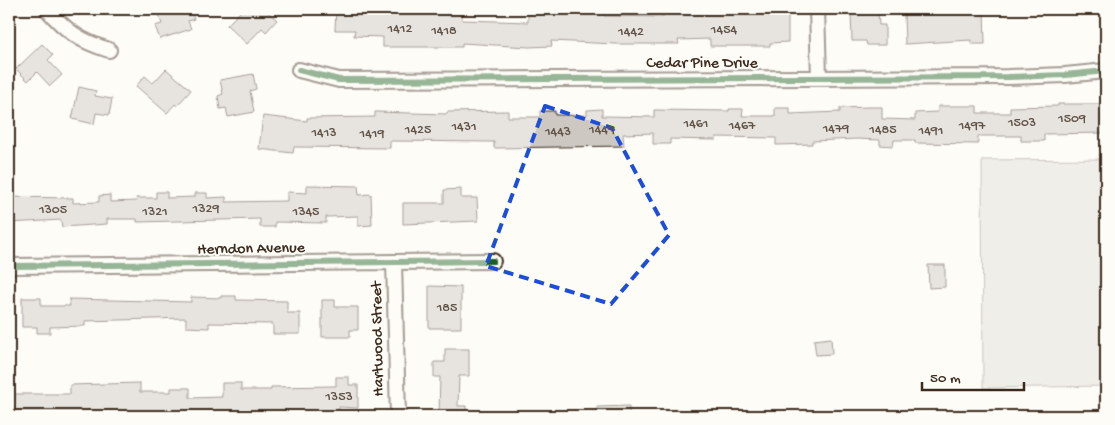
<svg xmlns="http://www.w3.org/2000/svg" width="1115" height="425" font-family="'Gochi Hand',sans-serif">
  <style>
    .green { fill: #e1ded7; stroke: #8e847a }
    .building { fill: #cdc8c2; stroke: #3b2a1e }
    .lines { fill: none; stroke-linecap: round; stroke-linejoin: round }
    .minor-casing { stroke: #3b2a1e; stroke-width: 18 }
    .minor { stroke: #fdfcf7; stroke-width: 14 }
    .cycleway-casing { stroke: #fdfcf7; stroke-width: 9 }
    .cycleway { stroke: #1b5e20; stroke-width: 6 }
    .marked { fill: none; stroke: #1d4ed8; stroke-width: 4; stroke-dasharray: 10 6; stroke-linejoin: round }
    .labels { text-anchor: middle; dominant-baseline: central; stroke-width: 4; stroke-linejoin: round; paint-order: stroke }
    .number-label { font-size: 14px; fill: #605247 }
    .street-label { font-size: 16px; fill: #3b2a1e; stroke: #fdfcf7 }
  </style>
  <rect width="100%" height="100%" fill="#fdfcf7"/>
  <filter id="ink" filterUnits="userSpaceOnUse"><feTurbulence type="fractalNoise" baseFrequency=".02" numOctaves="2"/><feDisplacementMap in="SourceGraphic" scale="10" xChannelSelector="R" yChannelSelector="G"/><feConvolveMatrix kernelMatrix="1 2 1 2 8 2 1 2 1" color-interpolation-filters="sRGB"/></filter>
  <g filter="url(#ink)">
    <path class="green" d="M 1106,159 L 1106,386 L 983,388 L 982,160 Z"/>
    <path class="building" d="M 157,9 L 190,9 L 194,19 L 188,21 L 191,29 L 160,39 L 155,26 L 162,24 Z
      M 243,9 L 264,9 L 277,20 L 266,32 L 262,28 L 247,44 L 227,25 Z
      M 336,9 L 369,9 L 369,12 L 462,12 L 462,20 L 528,22 L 528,12 L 604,12 L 604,16 L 663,17 L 663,9 L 699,9 L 699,12 L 788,9 L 788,42 L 770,43 L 770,46 L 710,46 L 710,39 L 678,40 L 679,44 L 616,44 L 551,41 L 552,46 L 529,47 L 462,43 L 462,47 L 383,47 L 383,37 L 354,36 L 355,30 L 335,30 Z
      M 952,9 L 984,9 L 985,44 L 971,44 L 971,40 L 905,44 L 904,14 L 952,12 Z
      M 851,13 L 878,13 L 879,25 L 885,25 L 885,45 L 867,45 L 866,41 L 852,41 Z
      M 42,44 L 53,55 L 48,60 L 62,75 L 50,86 L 37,72 L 28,81 L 16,69 Z
      M 166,69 L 191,90 L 177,106 L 175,104 L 167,113 L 136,86 L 145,76 L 153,83 Z
      M 253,74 L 256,89 L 250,91 L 254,112 L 228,117 L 226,108 L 220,109 L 218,96 L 223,94 L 220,80 Z
      M 79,87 L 96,91 L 95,96 L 112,99 L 109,115 L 96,113 L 94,124 L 72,119 Z
      M 1058,104 L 1106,104 L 1106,133 L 1044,134 L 1044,141 L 1021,141 L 1021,136 L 978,136 L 978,144 L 915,143 L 915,140 L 894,140 L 893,146 L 880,145 L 880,140 L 857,139 L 812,141 L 812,144 L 776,145 L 776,138 L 716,137 L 716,140 L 670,139 L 670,144 L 653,144 L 653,133 L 623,134 L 624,146 L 494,148 L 494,142 L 390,141 L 390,148 L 294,147 L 293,153 L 259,149 L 263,116 L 307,121 L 307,118 L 375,117 L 375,112 L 447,114 L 447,112 L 508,111 L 508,117 L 540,117 L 540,111 L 555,111 L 555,115 L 587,115 L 587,110 L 602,109 L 602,116 L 654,117 L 654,110 L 729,111 L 729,109 L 743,109 L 742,116 L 775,116 L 775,108 L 790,108 L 790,114 L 840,112 L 840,108 L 869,107 L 882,107 L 882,119 L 915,120 L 915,113 L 938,112 L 938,106 L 977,106 L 977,113 L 1010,113 L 1010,107 L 1058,106 Z
      M 307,185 L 358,186 L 359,195 L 371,194 L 372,225 L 358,226 L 358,216 L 326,217 L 326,223 L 275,222 L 275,227 L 260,227 L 260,219 L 137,222 L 137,219 L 107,219 L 107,224 L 62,227 L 61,220 L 9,223 L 9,197 L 73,198 L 73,203 L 99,202 L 99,196 L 110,195 L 110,202 L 137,201 L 136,198 L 156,198 L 156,192 L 167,192 L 167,198 L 195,197 L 195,193 L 207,193 L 207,198 L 226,197 L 226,202 L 287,201 L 287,192 L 307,193 Z
      M 461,189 L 461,198 L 477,198 L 478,221 L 403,224 L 403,203 L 444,203 L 444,190 Z
      M 928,265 L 945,265 L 945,287 L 929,288 Z
      M 429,286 L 461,287 L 461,328 L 429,328 Z
      M 221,296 L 236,296 L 236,300 L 287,301 L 287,313 L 300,313 L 300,334 L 273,334 L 273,324 L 209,323 L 209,328 L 186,327 L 186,318 L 85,321 L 85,326 L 50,327 L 50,333 L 37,333 L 37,327 L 22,327 L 22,298 L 41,298 L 41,306 L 70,306 L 69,299 L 191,302 L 191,297 L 221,298 Z
      M 322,300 L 335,300 L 335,307 L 358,307 L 358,330 L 350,330 L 350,337 L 322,337 Z
      M 831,338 L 832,354 L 816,355 L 814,340 Z
      M 445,349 L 469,349 L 469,376 L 459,376 L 458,406 L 466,406 L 466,416 L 439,416 L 440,377 L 434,377 L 434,362 L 445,362 Z
      M 336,377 L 349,377 L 349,385 L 358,385 L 358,408 L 339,407 L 339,414 L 311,414 L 311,416 L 271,416 L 271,414 L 241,414 L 241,416 L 172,416 L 171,413 L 136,414 L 136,416 L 9,416 L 9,394 L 70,394 L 70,385 L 140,383 L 140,392 L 171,392 L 171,388 L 190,388 L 190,398 L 222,397 L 222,383 L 241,383 L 241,390 L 271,390 L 271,387 L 336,386 Z
      M 629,406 L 629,416 L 597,416 L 597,407 Z"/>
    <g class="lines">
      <defs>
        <path id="minor" d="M 47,9 C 67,32 80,41 109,50
          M 817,9 L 819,77
          M 299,70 L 339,80 L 1008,77 L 1065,75 L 1106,71
          M 394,262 L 398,416
          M 9,266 L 493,261"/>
      </defs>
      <use href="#minor" class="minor-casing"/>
      <use href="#minor" class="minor"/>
      <defs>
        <path id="cycleway" d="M 299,70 L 339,80 L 1008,77 L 1065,75 L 1106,71
          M 9,266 L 493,261"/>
      </defs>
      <use href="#cycleway" class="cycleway-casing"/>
      <use href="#cycleway" class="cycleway"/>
    </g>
  </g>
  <path d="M0 0H1115V425H0ZM 545,106 L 612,128 L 669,235 L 611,304 L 486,266 Z" fill="#fdfcf7" fill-opacity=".55" fill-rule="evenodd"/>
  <path class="marked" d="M 545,106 L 612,128 L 669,235 L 611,304 L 486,266 Z"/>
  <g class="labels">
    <g class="number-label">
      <text x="400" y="29">1412</text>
      <text x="724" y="30">1454</text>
      <text x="444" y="31">1418</text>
      <text x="631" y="32">1442</text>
      <text x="1072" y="119">1509</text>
      <text x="1022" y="123">1503</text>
      <text x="696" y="124">1461</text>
      <text x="742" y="126">1467</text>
      <text x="972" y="126">1497</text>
      <text x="464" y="127">1431</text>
      <text x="836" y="129">1479</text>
      <text x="418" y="130">1425</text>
      <text x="602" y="130">1449</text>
      <text x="883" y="130">1485</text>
      <text x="931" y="131">1491</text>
      <text x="558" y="132">1443</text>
      <text x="324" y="133">1413</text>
      <text x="372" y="134">1419</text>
      <text x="206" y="209">1329</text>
      <text x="53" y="210">1305</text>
      <text x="155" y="212">1321</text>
      <text x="306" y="212">1345</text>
      <text x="447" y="308">185</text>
      <text x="339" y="397">1353</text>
    </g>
    <g class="street-label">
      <text x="702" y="64">Cedar Pine Drive</text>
      <text transform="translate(251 250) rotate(-1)">Herndon Avenue</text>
      <text transform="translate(379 339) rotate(-91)">Hartwood Street</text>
    </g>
  </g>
  <rect width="1115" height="425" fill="none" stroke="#fdfcf7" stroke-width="30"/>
  <rect x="15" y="15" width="1085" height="395" fill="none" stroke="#3b2a1e" stroke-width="2" filter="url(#ink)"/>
  <path d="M922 382v8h102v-8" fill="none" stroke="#3b2a1e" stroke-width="2.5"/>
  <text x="930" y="382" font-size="15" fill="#3b2a1e" stroke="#fdfcf7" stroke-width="4" paint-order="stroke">50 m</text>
</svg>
